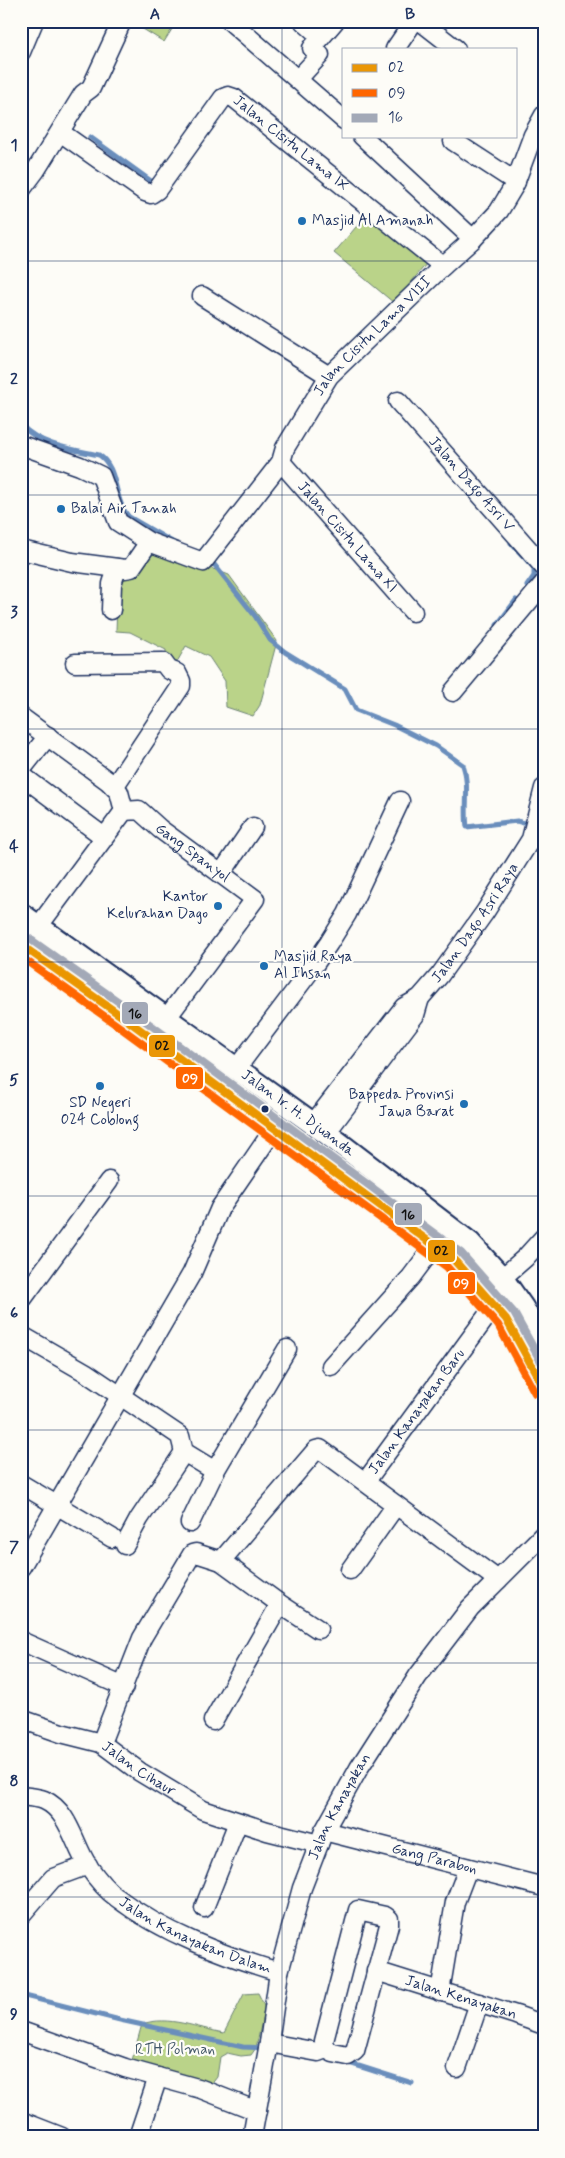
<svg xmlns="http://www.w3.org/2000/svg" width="565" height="2158" font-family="Mynerve,sans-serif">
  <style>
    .green { fill: #bad389; stroke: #6a8174 }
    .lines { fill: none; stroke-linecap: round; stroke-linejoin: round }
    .stream { stroke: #6a8ebc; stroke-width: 5 }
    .minor-casing { stroke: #1b2f5e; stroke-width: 21 }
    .major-casing { stroke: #1b2f5e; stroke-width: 25 }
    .minor { stroke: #fdfcf7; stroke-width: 18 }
    .major { stroke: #fdfcf7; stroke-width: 21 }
    .bus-1-casing { stroke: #fdfcf7; stroke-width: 11 }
    .bus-2-casing { stroke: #fdfcf7; stroke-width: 11 }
    .bus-3-casing { stroke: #fdfcf7; stroke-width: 11 }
    .bus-1 { stroke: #ea9605; stroke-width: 8 }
    .bus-2 { stroke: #f60; stroke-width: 8 }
    .bus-3 { stroke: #a3a9b7; stroke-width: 8 }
    .grid { fill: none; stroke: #1b2f5e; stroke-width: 1; stroke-opacity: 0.55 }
    .poi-dot { fill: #1f6fb2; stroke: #fdfcf7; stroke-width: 2 }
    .bus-dot { fill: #1b2f5e; stroke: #fdfcf7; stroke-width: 2 }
    .labels { text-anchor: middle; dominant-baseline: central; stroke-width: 4.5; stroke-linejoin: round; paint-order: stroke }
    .street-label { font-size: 15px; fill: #1b2f5e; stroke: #fdfcf7 }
    .poi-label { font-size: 15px; fill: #1b2f5e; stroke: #fdfcf7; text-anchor: start }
    .park-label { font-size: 15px; fill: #435869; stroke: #fdfcf7 }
    .line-badge { stroke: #fdfcf7; stroke-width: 2 }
    .badge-label { font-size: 14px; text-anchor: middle; font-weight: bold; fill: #fff }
    .pale-badge-label { font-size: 14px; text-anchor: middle; font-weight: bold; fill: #111 }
    .neatline { fill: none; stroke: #1b2f5e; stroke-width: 2 }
    .grid-label { font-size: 16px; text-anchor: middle; font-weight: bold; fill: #1b2f5e }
  </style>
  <rect width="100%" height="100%" fill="#fdfcf7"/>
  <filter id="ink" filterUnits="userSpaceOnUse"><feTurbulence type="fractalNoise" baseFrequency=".02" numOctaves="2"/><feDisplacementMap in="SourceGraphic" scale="10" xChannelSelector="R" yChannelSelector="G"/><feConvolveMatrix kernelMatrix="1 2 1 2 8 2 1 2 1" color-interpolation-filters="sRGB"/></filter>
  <g filter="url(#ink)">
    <path class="green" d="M 130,21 L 177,21 L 164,42 Z
      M 367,214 L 427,263 L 394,303 L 334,253 Z
      M 150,545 L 229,575 L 277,641 L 260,705 L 253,716 L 226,707 L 225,681 L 209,657 L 186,646 L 177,662 L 166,659 L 166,650 L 130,632 L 116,631 L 118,574 Z
      M 258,1993 L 265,2007 L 256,2048 L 251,2055 L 241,2056 L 227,2053 L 220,2057 L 217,2077 L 210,2086 L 131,2064 L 142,2024 C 169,2015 197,2028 224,2033 L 244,1994 Z"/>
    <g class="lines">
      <path class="stream" d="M 90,137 L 151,181 L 156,181 L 158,179
        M 21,425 C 41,446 71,449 99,455 C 119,468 113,500 129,517 L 174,543
        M 511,543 L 534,568 L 534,576 L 527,586
        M 213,563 L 255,616 L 270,640 L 285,652 L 345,689 L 356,710 L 394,725 L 436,746 L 463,765 C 470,785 464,806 467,827 L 517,821 L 527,824
        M 497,625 L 516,600
        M 543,848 L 544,848
        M 538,1393 L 544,1402
        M 234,1553 L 234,1557 L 238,1562
        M 21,1995 L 120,2020 L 243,2047 L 266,2048
        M 346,2062 L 412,2083"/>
      <defs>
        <g id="minor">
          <path d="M 230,21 L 344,120"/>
          <path d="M 303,21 L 321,37"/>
          <path d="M 420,21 L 456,49"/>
          <path d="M 395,49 L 414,21"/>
          <path d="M 21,52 L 34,21"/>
          <path d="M 298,79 L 320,55 L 312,48 L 335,21"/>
          <path id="s1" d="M 60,132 L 145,192 L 151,194 L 157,190 L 223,98 L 228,96 L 234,98 L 443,266"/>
          <path d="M 362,136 L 473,239"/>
          <path d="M 456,136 L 453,141 L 516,182"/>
          <path d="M 21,190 L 36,170 L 83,94 L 91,88 L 122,21"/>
          <path d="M 202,296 L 329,376"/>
          <path id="s2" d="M 398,401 L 544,567"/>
          <path id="s3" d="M 21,445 L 80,466 L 101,476 L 118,522 L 149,542 L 203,562 L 281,462 L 285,448 L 329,376 L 443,266 L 473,239 L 499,211 L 514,186 L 533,135 L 544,115"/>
          <path id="s4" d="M 281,462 L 413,612"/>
          <path d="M 21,550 L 72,562 L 125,569 L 131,568 L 149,542"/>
          <path d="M 111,610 L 112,584 L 117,568"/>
          <path d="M 75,663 L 163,662 L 169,670 L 177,673 L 181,681 L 181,686 L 114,787"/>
          <path d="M 453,692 L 544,583"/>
          <path d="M 21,717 L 108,781 L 119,792 L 124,811"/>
          <path d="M 21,770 L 48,736"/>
          <path d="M 21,775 L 104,837"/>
          <path d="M 221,874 L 253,827"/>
          <path id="s5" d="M 38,927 L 121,815 L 124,811 L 139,810 L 160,829 L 255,899 L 166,1019"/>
          <path d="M 236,1069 L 310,971 L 329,943 L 347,914 L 400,801"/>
          <path id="s6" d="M 313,1124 L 404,1007 L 420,998 L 440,975 L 485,912 L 531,839 L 544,788"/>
          <path d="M 326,1133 L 415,1015 L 420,998"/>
          <path d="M 502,1278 L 525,1258 L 544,1237"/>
          <path d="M 21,1301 L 109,1181"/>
          <path d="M 21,1335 L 85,1372 L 180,1436 L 184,1452 L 215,1471 L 287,1349"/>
          <path d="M 331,1366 L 411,1277 L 435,1245"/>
          <path id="s7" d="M 366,1481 L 495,1305"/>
          <path d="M 21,1484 L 112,1538"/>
          <path d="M 190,1523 L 215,1471"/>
          <path d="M 125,1545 L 139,1519 L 184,1452"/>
          <path d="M 221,1561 L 316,1450 L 320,1449 L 498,1580"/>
          <path d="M 21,1567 L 192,1273 L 220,1208 L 274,1129"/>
          <path d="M 350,1570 L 396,1505"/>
          <path id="s8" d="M 318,1629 L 280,1604 L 221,1561 L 196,1553 L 192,1554 L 142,1638 L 101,1743 L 140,1772 L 203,1810 L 267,1831 L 319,1844"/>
          <path d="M 21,1641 L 124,1687"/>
          <path d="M 21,1719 L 61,1733 L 101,1743"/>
          <path d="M 213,1721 L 280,1604"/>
          <path id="s9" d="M 21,1796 C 28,1797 37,1797 44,1800 C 69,1811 74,1845 88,1866 C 95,1876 106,1890 116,1897 C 163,1933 222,1955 279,1972"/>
          <path id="s10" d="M 324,1831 L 544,1887"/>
          <path d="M 204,1908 L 238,1822"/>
          <path d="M 358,1910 L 385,1916 L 389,1919 L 389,1925 L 355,2051 L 348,2056 L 333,2053 L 326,2049 L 324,2041 Z"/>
          <path d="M 21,1915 L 53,1878 L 88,1865"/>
          <path id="s11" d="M 376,1971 L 516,2015 L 544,2025"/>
          <path d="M 440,1992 L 455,1902 L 468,1868"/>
          <path d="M 21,2031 L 125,2068 L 201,2089 L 257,2111"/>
          <path d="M 269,2043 L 318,2052 L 326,2049"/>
          <path d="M 457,2068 L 479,2003"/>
          <path d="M 21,2121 L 62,2137"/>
          <path d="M 138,2137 L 158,2077"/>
          <path id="s12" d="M 252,2137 L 269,2043 L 279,1972 L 302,1888 L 324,1831 L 359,1768 L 418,1676 L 470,1608 L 544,1534"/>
        </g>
        <g id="major">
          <path id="s13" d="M 21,914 L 326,1133 L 470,1243 L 502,1278 L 523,1308 L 544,1344"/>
          <path d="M 21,945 L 127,1020 L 454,1260 L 506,1319 L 544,1388"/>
        </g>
      </defs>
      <use href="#minor" class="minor-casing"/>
      <use href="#major" class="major-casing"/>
      <use href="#minor" class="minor"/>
      <use href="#major" class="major"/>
      <defs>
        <path id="bus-1" d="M 21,945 L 127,1020 L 454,1260 L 506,1319 L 544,1388"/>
        <path id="bus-2" d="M 21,957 L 121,1028 L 447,1267 L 498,1325 L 535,1393"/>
        <path id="bus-3" d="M 27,937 L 133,1012 L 461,1253 L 514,1313 L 544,1367"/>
      </defs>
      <use href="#bus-1" class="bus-1-casing"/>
      <use href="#bus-2" class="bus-2-casing"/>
      <use href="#bus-3" class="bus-3-casing"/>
      <use href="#bus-1" class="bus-1"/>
      <use href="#bus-2" class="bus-2"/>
      <use href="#bus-3" class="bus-3"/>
    </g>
  </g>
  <path class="grid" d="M 282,21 L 282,2137M 21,261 L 544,261M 21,495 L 544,495M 21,729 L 544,729M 21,962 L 544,962M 21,1196 L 544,1196M 21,1430 L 544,1430M 21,1663 L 544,1663M 21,1897 L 544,1897"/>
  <g class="poi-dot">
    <circle cx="302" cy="221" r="5"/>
    <circle cx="61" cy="509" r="5"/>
    <circle cx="218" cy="906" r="5"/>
    <circle cx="264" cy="966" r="5"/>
    <circle cx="100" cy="1086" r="5"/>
    <circle cx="464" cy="1104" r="5"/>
  </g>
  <circle class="bus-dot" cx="265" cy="1109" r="4.5"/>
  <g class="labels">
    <g class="street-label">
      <text stroke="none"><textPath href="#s1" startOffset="315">Jalan Cisitu Lama IX</textPath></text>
      <text stroke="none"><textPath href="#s3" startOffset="514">Jalan Cisitu Lama VIII</textPath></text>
      <text stroke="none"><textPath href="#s2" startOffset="111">Jalan Dago Asri V</textPath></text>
      <text stroke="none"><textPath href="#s4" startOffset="100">Jalan Cisitu Lama XI</textPath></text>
      <text stroke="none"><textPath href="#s5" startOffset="228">Gang Spanyol</textPath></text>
      <text stroke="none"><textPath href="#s6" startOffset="260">Jalan Dago Asri Raya</textPath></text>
      <text stroke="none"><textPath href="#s13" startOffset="341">Jalan Ir. H. Djuanda</textPath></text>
      <text stroke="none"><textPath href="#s7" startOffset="86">Jalan Kanayakan Baru</textPath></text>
      <text stroke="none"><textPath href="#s8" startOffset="405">Jalan Cihaur</textPath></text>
      <text stroke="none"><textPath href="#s12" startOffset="344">Jalan Kanayakan</textPath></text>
      <text stroke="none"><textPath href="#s10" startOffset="114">Gang Parabon</textPath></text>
      <text stroke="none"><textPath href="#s9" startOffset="235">Jalan Kanayakan Dalam</textPath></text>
      <text stroke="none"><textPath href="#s11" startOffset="89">Jalan Kenayakan</textPath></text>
    </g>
    <g class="poi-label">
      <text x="312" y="221">Masjid Al Amanah</text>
      <text x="71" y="509">Balai Air Tanah</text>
      <text x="208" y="897" text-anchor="end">Kantor<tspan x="208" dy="17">Kelurahan Dago</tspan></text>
      <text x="274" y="957">Masjid Raya<tspan x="274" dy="17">Al Ihsan</tspan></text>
      <text x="454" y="1095" text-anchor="end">Bappeda Provinsi<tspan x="454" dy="17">Jawa Barat</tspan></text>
      <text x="100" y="1103" text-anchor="middle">SD Negeri<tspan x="100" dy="17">024 Coblong</tspan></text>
    </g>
    <g class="park-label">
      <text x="175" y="2050">RTH Polman</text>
    </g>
  </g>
  <g class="line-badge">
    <rect x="121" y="1001" width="28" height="24" rx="5" fill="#a3a9b7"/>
    <rect x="148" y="1034" width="28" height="24" rx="5" fill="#ea9605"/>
    <rect x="175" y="1066" width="29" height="24" rx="5" fill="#f60"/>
    <rect x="394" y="1202" width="29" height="24" rx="5" fill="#a3a9b7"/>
    <rect x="427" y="1239" width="29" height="24" rx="5" fill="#ea9605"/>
    <rect x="447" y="1271" width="29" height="24" rx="5" fill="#f60"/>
  </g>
  <g class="badge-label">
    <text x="190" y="1083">09</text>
    <text x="461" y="1288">09</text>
  </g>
  <g class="pale-badge-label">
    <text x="135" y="1018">16</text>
    <text x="162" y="1050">02</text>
    <text x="408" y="1219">16</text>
    <text x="441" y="1255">02</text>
  </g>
  <rect width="565" height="2158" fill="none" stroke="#fdfcf7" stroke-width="55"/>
  <rect x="342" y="48" width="175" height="90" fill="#fdfcf7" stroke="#a3aaba"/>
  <rect x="352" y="64" width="25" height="8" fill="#ea9605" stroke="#a3aaba"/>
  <text x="388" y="72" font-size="15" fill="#1b2f5e">02</text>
  <rect x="352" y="89" width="25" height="8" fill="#ff6600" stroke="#a3aaba"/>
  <text x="388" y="98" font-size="15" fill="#1b2f5e">09</text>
  <rect x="352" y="114" width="25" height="8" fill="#a3a9b7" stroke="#a3aaba"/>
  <text x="388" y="122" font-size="15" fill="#1b2f5e">16</text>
  <rect x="28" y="28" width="510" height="2102" class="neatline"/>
  <g class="grid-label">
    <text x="155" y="19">A</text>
    <text x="410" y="19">B</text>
    <text x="14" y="150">1</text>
    <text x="14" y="384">2</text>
    <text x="14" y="617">3</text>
    <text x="14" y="851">4</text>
    <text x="14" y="1085">5</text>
    <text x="14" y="1318">6</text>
    <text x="14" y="1552">7</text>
    <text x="14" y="1786">8</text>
    <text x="14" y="2019">9</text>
  </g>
</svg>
